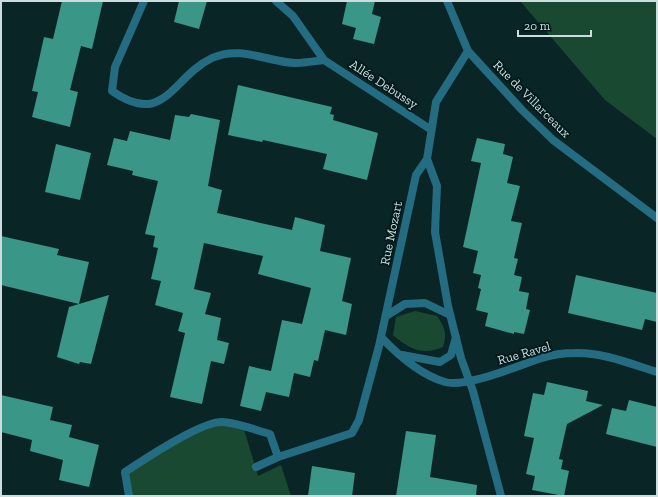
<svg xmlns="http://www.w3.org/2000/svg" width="658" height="497" font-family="'Zilla Slab',serif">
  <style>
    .green { fill: #194930 }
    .building { fill: #3a9686 }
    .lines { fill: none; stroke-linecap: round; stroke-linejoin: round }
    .service { stroke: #246c82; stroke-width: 8 }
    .minor { stroke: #246c82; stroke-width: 8 }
    .labels { text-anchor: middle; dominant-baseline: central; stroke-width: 4; stroke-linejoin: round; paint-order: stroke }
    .street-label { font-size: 13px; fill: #cddcdd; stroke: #021b1d }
  </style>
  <rect width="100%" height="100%" fill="#0a2526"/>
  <path class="green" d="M 520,1 L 657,1 L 657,139 L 605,100 Z
    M 415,311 L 437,316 C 445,327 447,334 443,347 C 423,356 409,349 393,335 L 396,317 Z
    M 211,423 L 243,426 L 258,476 L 281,465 L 291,496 L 129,496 L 125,472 Z"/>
  <path class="building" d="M 62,1 L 103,1 L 92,49 L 81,46 L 70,90 L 78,92 L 70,127 L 32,117 L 38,92 L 32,91 L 44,37 L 53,39 Z
    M 179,1 L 207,1 L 199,29 L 174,22 Z
    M 347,1 L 375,1 L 372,14 L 381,17 L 374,44 L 353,39 L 356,28 L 342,24 Z
    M 238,85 L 332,107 L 330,114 L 334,115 L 333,120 L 378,133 L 367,180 L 323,169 L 327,154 L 263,140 L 262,142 L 228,135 Z
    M 191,114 L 220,120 L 208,186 L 222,190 L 217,213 L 292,230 L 295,217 L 325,225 L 320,251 L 351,258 L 342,301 L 352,304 L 346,335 L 325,330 L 318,361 L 314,360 L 310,377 L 294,373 L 289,397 L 266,392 L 261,411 L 240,406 L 249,366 L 271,371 L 282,320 L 302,324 L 311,288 L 258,274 L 263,256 L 204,243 L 194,289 L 211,293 L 205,314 L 221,318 L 217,340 L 229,343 L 224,364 L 211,361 L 202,404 L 170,397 L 185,333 L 178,331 L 183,313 L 155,305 L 161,281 L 151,279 L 158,248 L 153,247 L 155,236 L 145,234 L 158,181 L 132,175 L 133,171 L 107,165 L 114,138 L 127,141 L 130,131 L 170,140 L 175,115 L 189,117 Z
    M 477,138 L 505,144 L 503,154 L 513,157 L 507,183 L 520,186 L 511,221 L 522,223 L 514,258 L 518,259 L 514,275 L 522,277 L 519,291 L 529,293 L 526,309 L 530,310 L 524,334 L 514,332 L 514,334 L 485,326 L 488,313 L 476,310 L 481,289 L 478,288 L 481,275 L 473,273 L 478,251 L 463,247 L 481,163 L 471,161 Z
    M 56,144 L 91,153 L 80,200 L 45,192 Z
    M 1,236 L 59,249 L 57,255 L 89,262 L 79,304 L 109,295 L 91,364 L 80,362 L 79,364 L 57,357 L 69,307 L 79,304 L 1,285 Z
    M 576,275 L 657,293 L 657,322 L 645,319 L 642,330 L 568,313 Z
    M 547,382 L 588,391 L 586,401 L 603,405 L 567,424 L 559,459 L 563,460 L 561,469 L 569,471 L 564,496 L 532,490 L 535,476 L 526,474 L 534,438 L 524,436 L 533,393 L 544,395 Z
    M 1,395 L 53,407 L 50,420 L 72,425 L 69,437 L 99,445 L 89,487 L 59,480 L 63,460 L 30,451 L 32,440 L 1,432 Z
    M 629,400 L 657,407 L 657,447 L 606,434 L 612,408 L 626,411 Z
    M 406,431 L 436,435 L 430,477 L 477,485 L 476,496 L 396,496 Z
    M 312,466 L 355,473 L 352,496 L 308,496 Z"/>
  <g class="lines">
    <path class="service" d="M 256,467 L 278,457"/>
    <path class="minor" d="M 144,1 L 115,67 L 112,91 C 165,128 172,77 212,58 C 241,45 267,62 296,63 C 305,63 315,61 324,60
      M 276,1 L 293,16 L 324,60 L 430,129
      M 447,1 L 468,51 L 522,110 L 553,140 L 657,218
      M 427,159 L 437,186 L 435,232 L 448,306 L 461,358 L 473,391 L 501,496
      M 386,316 L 405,304 L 425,303 L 450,315
      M 381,337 C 398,355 421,375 445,382 C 467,388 519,365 542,358 C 551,355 564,353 575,353 C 602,352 631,364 657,372
      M 402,355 L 440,362 L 451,355 L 456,337
      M 129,496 L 125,472 C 143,460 203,420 223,422 C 238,423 255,430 270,434 L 278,457 L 352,433 L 359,420 L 379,346 L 416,175 L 427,159 L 436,102 L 468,51"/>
  </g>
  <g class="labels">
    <g class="street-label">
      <text transform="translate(384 84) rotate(33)">Allée Debussy</text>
      <text transform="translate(532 99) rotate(45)">Rue de Villarceaux</text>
      <text transform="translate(391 233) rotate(-78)">Rue Mozart</text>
      <text transform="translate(524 353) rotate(-16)">Rue Ravel</text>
    </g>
  </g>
  <rect width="658" height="497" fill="none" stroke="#cddcdd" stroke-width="4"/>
  <path d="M518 30v6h73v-6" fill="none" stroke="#cddcdd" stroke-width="2"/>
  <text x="524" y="30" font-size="12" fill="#cddcdd" stroke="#021b1d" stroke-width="3" paint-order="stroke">20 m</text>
</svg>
